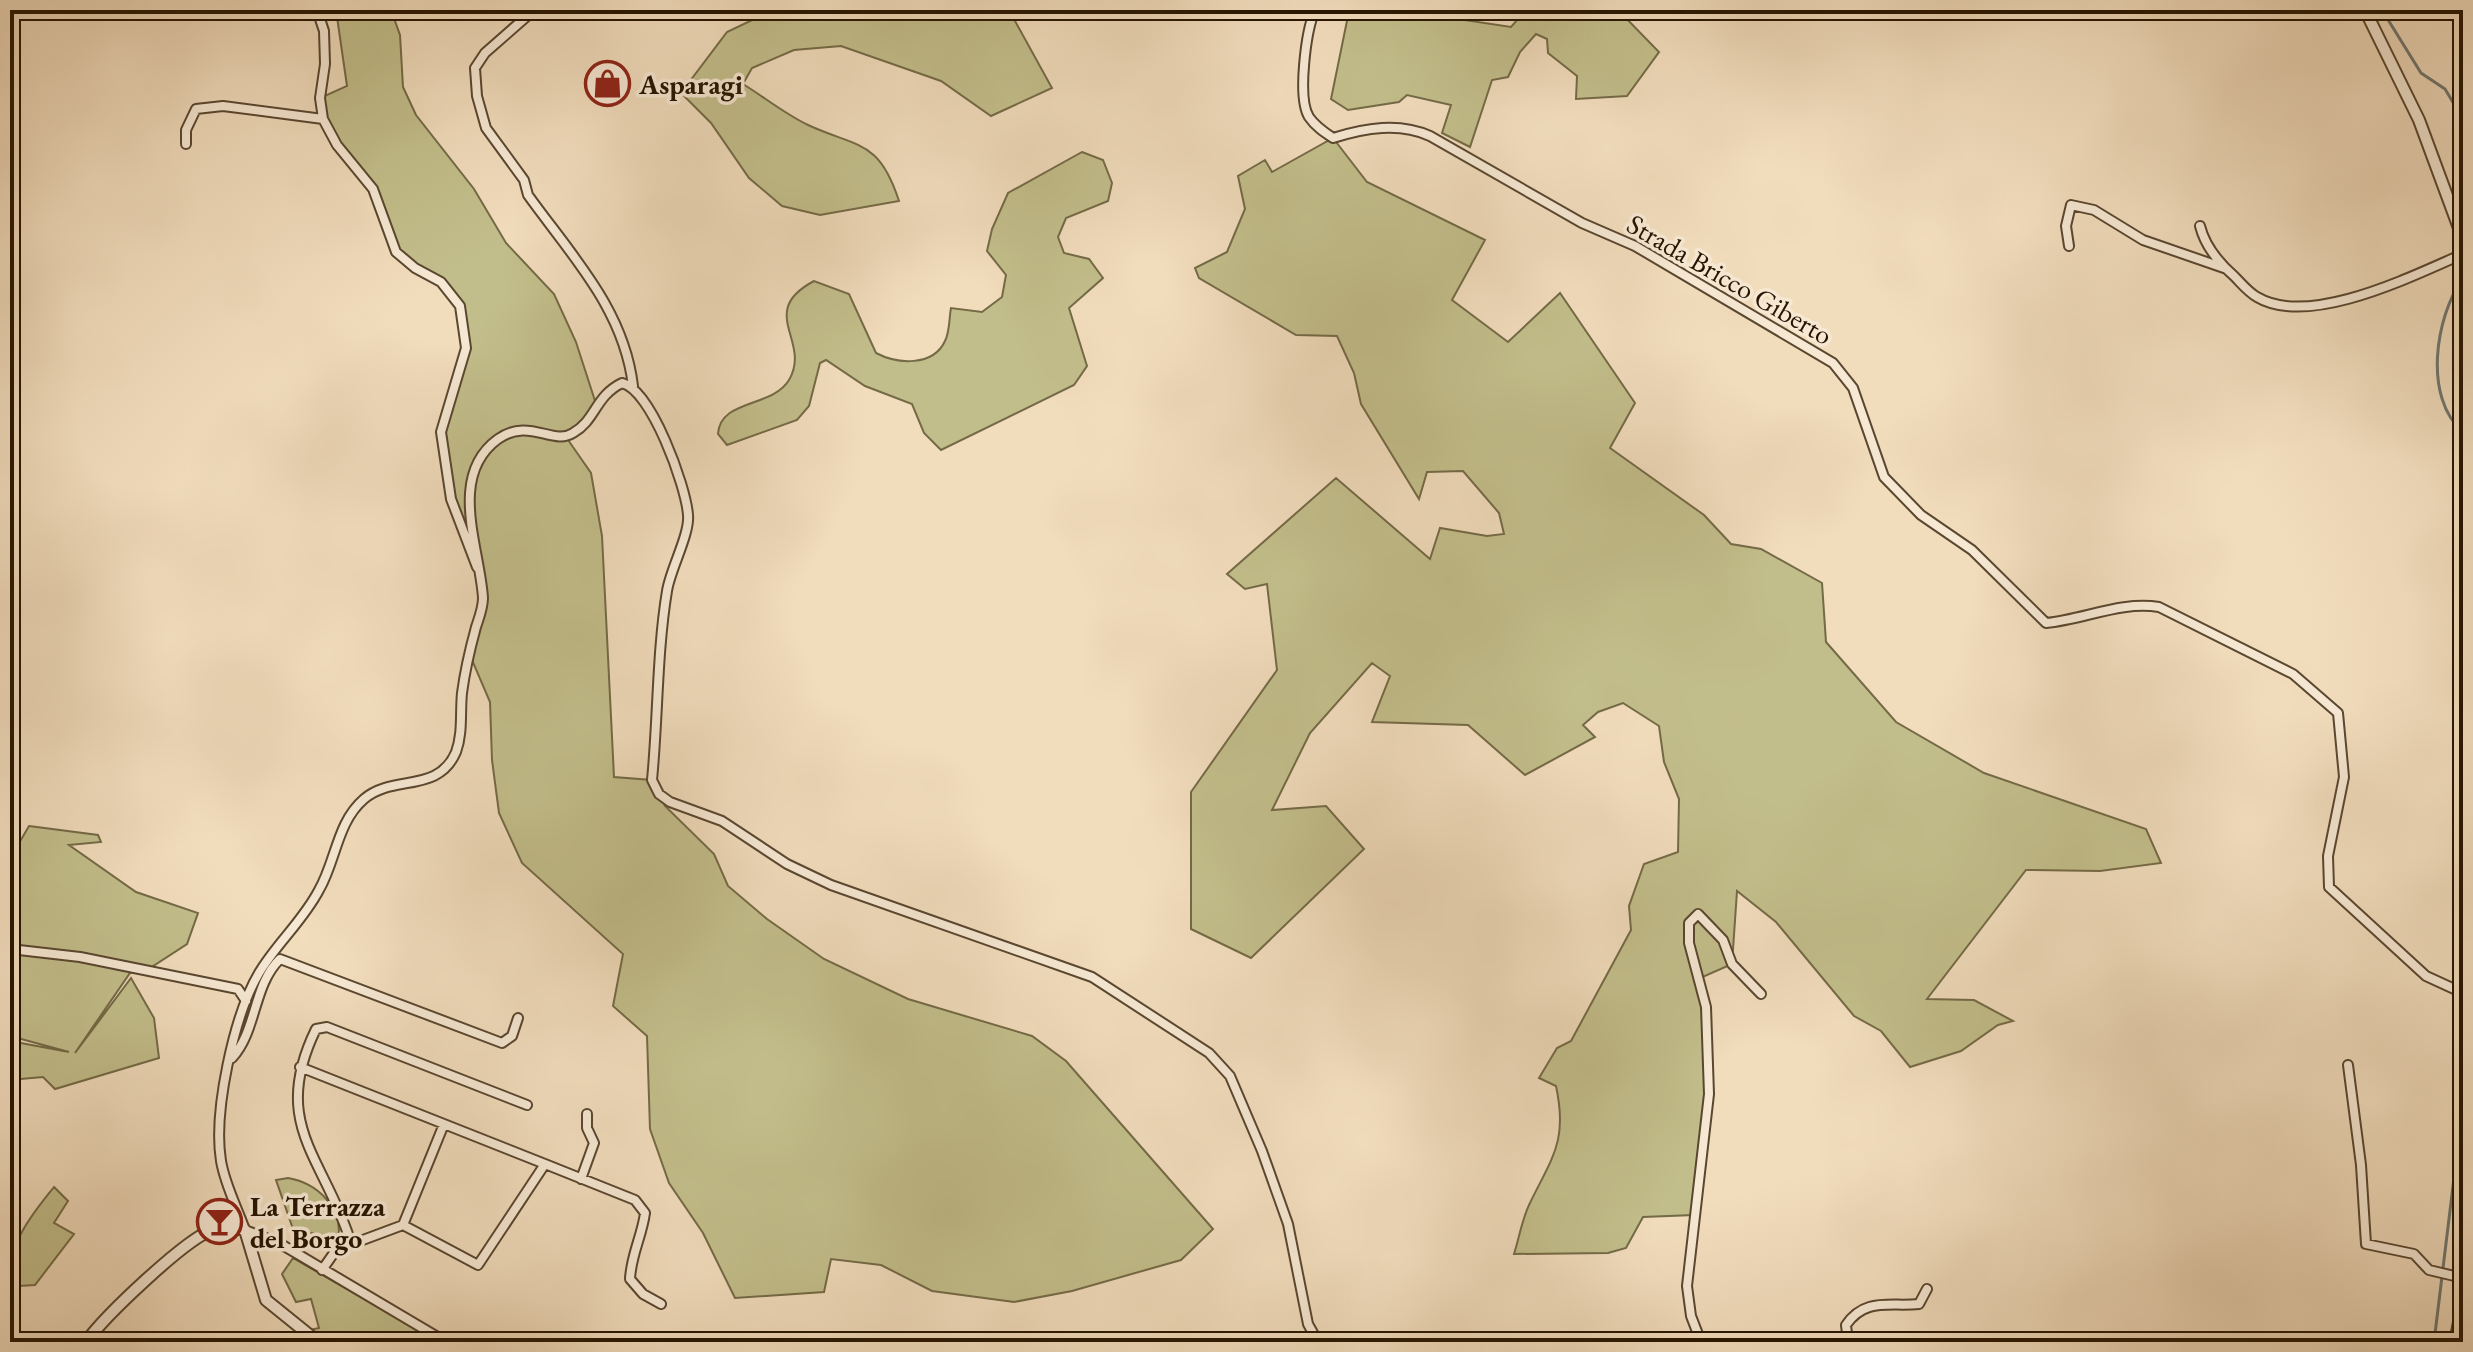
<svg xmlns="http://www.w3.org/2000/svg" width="2473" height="1352" font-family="'EB Garamond',serif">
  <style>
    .green { fill: #c2be8b; stroke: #746a46; stroke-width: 2 }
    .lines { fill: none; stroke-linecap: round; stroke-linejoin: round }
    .stream { stroke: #707771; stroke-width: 3 }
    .minor-casing { stroke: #5a4730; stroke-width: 12 }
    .tertiary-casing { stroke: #5a4730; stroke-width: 14 }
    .minor { stroke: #f6e8d3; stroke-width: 8 }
    .tertiary { stroke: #f6e8d3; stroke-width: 10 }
    .labels { text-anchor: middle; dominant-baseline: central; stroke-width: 7; stroke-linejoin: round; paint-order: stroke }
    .poi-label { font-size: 28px; font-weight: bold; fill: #271501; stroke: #f6e8d3; text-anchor: start }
    .street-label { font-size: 28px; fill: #271501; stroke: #f6e8d3 }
  </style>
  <rect width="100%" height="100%" fill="#f1dcbc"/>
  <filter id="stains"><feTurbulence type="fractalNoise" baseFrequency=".0025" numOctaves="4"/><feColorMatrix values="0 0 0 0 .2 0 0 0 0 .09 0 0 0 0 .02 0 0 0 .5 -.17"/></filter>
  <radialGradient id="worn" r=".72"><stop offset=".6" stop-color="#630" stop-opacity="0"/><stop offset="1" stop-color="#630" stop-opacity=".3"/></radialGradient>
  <path class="green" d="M 336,10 L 391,10 L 400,35 L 403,87 L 416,115 L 474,189 L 506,243 L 554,294 L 576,342 L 596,404 L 590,416 L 566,437 L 591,473 L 602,536 L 614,777 L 652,780 L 665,806 L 714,854 L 728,886 L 767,919 L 824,959 L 908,999 L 1032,1036 L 1066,1061 L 1213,1229 L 1181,1260 L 1072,1291 L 1014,1302 L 932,1291 L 881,1265 L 831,1259 L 824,1292 L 735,1298 L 703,1233 L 669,1183 L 650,1129 L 647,1036 L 613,1006 L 623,954 L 522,863 L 499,813 L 492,760 L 490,702 L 469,653 L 483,602 L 480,578 L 452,501 L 441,432 L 466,348 L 460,306 L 441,282 L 396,252 L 373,189 L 323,119 L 320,98 L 347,86 Z
    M 773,10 L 1009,10 L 1052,88 L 991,116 L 941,81 L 841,46 L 794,50 L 752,68 L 743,84 C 764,97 785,114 808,125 C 858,148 879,139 899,201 L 820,215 L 782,206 L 749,178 L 711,123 L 681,93 L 727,32 Z
    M 1526,10 L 1612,10 L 1623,15 L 1659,52 L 1627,96 L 1576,99 L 1577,76 L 1548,53 L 1547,39 L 1536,34 L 1520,52 L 1508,77 L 1492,80 L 1470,147 L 1442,133 L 1451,105 L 1407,95 L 1399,102 L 1348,110 L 1331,99 L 1349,11 L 1418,13 L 1511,27 Z
    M 1333,138 L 1367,182 L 1485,240 L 1452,300 L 1508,342 L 1560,293 L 1635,403 L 1610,448 L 1704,515 L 1731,544 L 1761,549 L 1822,583 L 1826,642 L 1896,722 L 1984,773 L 2146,829 L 2161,863 L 2100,871 L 2026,870 L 1927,999 L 1974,1000 L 2013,1021 L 1998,1025 L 1961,1051 L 1910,1067 L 1881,1031 L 1854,1016 L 1776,922 L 1737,891 L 1732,964 L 1700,978 L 1709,1059 L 1694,1215 L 1643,1217 L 1626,1248 L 1608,1253 L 1514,1254 C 1519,1238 1522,1220 1529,1205 C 1552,1157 1568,1142 1556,1086 L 1539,1078 L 1557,1048 L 1571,1041 L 1631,930 L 1629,906 L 1644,864 L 1678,852 L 1679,799 L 1664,762 L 1659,726 L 1623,703 L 1598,712 L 1583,725 L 1595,737 L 1525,775 L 1468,725 L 1372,722 L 1390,676 L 1372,663 L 1310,733 L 1272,810 L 1326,806 L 1364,849 L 1251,958 L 1191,929 L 1191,792 L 1277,670 L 1267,584 L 1245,589 L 1227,574 L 1336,478 L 1430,559 L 1440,528 L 1487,536 L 1504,534 L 1499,513 L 1463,471 L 1427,472 L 1419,499 L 1361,404 L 1354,373 L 1337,336 L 1296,335 L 1199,278 L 1195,268 L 1227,252 L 1245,209 L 1238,176 L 1265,160 L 1272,172 Z
    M 1082,152 L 1103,160 L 1112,183 L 1108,201 L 1066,218 L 1058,237 L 1064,253 L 1089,259 L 1103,278 L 1069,308 L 1087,366 L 1074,385 L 941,450 L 924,433 L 912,404 L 865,386 L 826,360 L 820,363 L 809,406 L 797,420 L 727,445 L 718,434 C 720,399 772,408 789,380 C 812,341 756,312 814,281 L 849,294 L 876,353 C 897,364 933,367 945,341 C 950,331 949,318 951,308 L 982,312 L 1002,297 L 1006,275 L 987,251 L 992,229 L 1008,193 Z
    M 29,826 L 98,835 L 101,842 L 69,845 L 136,892 L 198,913 L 187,944 L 147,970 L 130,973 L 75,1053 L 131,978 L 154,1018 L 159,1058 L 55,1089 L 43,1077 L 10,1080 L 10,1041 L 69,1052 L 10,1036 L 10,849 L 15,850 Z
    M 288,1178 C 317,1183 344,1208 338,1239 L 293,1229 L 276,1180 Z
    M 54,1187 L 68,1201 L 54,1223 L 74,1234 L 35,1285 L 19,1286 C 0,1250 32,1215 54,1187 Z
    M 293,1258 L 439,1342 L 417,1342 L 415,1339 L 408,1342 L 318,1342 L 305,1331 L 319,1328 L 311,1299 L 296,1302 L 282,1274 Z"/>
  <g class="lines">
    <path class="stream" d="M 2382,10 L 2421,73 L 2445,89 L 2463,119
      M 2463,278 C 2435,317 2423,398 2463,432
      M 2434,1342 L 2463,1104"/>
    <defs>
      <path id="minor" d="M 317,10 L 324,31 L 325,64 L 320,98 L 323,119 L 337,145 L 373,189 L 396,252 L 415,268 L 441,282 L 460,306 L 466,348 L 441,432 L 451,499 L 477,567
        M 534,10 L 485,53 L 475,68 L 477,96 L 486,128 L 524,180 L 528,195 C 571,255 624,309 633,386
        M 1315,10 C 1306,31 1297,98 1309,117 C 1315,126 1324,132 1333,138 C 1365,128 1399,122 1430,136 L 1582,223 L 1635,246 L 1833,363 L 1853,388 L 1884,477 L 1921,515 L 1972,550 L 2046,623 C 2085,619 2121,601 2159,607 L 2293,674 L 2338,713 L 2344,777 L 2328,856 L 2329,887 L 2426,976 L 2463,993
        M 186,144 L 186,130 L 196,109 L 223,106 L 323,119
        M 2200,226 C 2205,246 2218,262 2234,276 C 2241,283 2248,292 2257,297 C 2309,328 2412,276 2463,254
        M 2069,246 L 2066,226 L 2071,205 L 2094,210 L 2143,240 L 2224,268
        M 10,949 L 80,957 L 238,989 L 246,1001
        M 232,1058 C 257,1031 253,985 280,959 L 502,1043 L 512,1036 L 518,1018
        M 2348,1065 L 2361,1165 L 2366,1244 L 2414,1254 L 2429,1270 L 2463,1278
        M 300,1067 L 444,1124
        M 545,1164 L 635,1200 L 645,1213 C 642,1236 631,1255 630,1279 L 643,1294 L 661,1304
        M 581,1179 L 594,1143 L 587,1128 L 587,1114
        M 351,1243 C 325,1158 269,1125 316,1029 L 327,1027 L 527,1105
        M 322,1270 L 336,1250 L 403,1225 L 478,1265 L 545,1164 L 444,1124 L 403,1225
        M 446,1342 L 279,1243 L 245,1230 C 237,1207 225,1185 221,1161 C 213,1112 234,1015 259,973 C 276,944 303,921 319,890 C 336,861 337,822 364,799 C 393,774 438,794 456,752 C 463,733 460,713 462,693 C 465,670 470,649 476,627 C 479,618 483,608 483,598 C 480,548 447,476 498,439 C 529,417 553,446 573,433 C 596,420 595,396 622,383 C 651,389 686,486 688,515 C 690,534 670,570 667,591 C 657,651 658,719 652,780 L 659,794 L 670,802 L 722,821 L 787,864 L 831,885 L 1092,977 L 1209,1053 L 1230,1076 L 1262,1151 L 1288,1224 L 1308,1324 L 1318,1342
        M 1701,1342 L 1691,1316 L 1687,1286 L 1709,1094 L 1706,1007 L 1689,943 L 1689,923 L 1698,914 L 1723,940 L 1732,964 L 1761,994
        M 1848,1342 L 1846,1325 C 1865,1297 1890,1307 1919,1304 L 1927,1289"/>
      <path id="tertiary" d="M 2365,10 L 2419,120 L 2463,239
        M 86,1342 C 105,1316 185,1239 214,1229 C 224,1225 235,1228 245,1230 L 266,1300 L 318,1342
        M 2455,1342 L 2463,1302"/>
    </defs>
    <use href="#minor" class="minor-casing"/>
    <use href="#tertiary" class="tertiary-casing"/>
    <use href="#minor" class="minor"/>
    <use href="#tertiary" class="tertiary"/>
  </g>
  <defs>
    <symbol id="shop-ring" viewBox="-11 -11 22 22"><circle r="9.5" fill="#f6e8d3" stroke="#8f2418" stroke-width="1.5"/><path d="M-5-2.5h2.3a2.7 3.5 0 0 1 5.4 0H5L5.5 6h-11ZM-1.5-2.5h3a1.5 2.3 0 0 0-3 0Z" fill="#8f2418"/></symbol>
    <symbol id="bar-ring" viewBox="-11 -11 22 22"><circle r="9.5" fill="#f6e8d3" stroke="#8f2418" stroke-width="1.5"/><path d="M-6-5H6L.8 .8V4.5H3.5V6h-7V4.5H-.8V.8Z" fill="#8f2418"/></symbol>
  </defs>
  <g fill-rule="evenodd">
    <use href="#shop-ring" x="582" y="58" width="51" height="51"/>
    <use href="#bar-ring" x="194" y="1196" width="51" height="51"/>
  </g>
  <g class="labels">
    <g class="poi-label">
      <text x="639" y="84">Asparagi</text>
      <text x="250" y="1206">La Terrazza<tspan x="250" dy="32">del Borgo</tspan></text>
    </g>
    <g class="street-label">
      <text transform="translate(1730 279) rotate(30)">Strada Bricco Giberto</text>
    </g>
  </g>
  <rect width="2473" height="1352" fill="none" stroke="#f1dcbc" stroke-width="40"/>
  <rect x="12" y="12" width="2449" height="1328" fill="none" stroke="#271501" stroke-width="4"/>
  <rect x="20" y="20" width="2433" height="1312" fill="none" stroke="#271501" stroke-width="2"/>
  <rect width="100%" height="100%" filter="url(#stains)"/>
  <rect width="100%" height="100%" fill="url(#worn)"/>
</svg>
